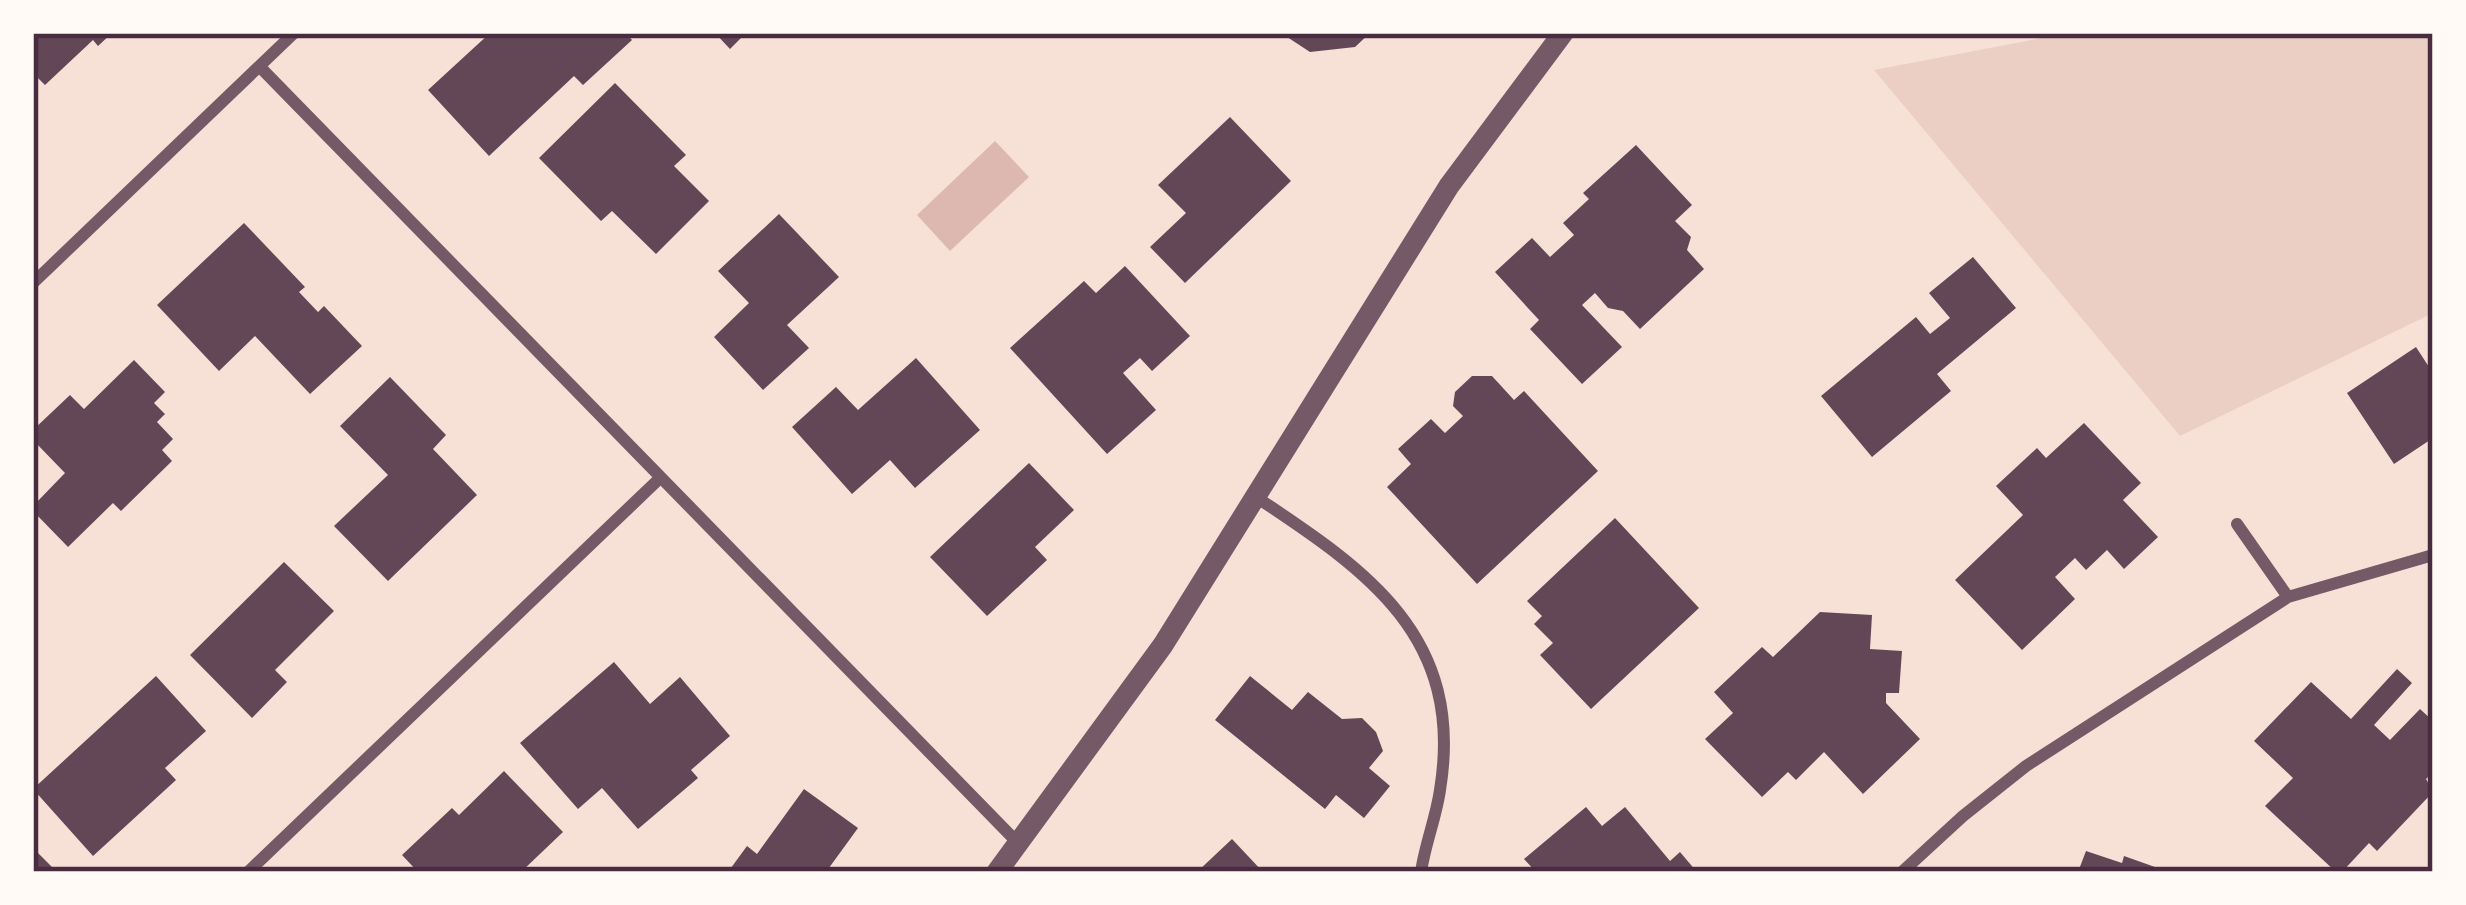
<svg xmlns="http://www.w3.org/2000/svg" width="2466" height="905" font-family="'Public Sans',sans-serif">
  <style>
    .green { fill: #ebcfc5 }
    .water { fill: #dcb8b0 }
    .building { fill: #644757 }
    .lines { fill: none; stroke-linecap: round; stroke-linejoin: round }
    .minor { stroke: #755966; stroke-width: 12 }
    .tertiary { stroke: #755966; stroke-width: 21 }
    .neatline { fill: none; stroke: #4a2c40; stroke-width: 4.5 }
  </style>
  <rect width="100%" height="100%" fill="#f7e1d7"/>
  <path class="green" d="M 2068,33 L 2433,33 L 2433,313 L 2180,436 L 1874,70 Z"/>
  <path class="water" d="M 995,141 L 1029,177 L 950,251 L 917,215 Z"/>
  <path class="building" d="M 33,33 L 112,33 L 98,46 L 93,40 L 45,85 L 33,73 Z
    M 490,33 L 626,33 L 632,40 L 583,85 L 574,76 L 489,156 L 428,90 Z
    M 715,33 L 746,33 L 730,49 Z
    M 1281,33 L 1370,33 L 1355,47 L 1310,52 Z
    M 615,83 L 686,155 L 674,166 L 709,201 L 656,254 L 612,211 L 601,221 L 539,158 Z
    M 1230,117 L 1291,181 L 1185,283 L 1150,247 L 1186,213 L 1158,185 Z
    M 1636,145 L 1692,205 L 1675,221 L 1691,237 L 1687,250 L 1704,269 L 1640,329 L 1623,311 L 1608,308 L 1595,293 L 1582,305 L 1622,347 L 1582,384 L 1530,329 L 1539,320 L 1495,272 L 1532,238 L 1550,257 L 1574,235 L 1563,223 L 1589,199 L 1583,193 Z
    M 779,214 L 839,277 L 787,325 L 809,348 L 763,390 L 714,337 L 749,303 L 718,271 Z
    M 244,223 L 305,287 L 299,292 L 318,312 L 324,306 L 362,346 L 310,394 L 255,336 L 219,371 L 157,305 Z
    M 1973,257 L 2016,308 L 1937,374 L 1951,391 L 1872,457 L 1821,396 L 1916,317 L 1930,334 L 1950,318 L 1929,293 Z
    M 1125,266 L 1190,336 L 1152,371 L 1140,358 L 1123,373 L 1156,410 L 1107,454 L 1010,348 L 1084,281 L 1096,293 Z
    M 2416,347 L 2429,367 L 2433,366 L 2433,438 L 2394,464 L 2347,393 Z
    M 916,358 L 980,430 L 915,488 L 890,460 L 852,494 L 792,427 L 836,387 L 858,410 Z
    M 134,360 L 165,392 L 154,403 L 165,414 L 157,422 L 173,439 L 162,450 L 172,461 L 121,511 L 113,503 L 68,547 L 33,511 L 33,506 L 65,473 L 33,440 L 33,430 L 70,395 L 84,409 Z
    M 1472,376 L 1492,376 L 1514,400 L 1524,391 L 1598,471 L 1477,584 L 1387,487 L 1411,464 L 1398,449 L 1431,419 L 1445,433 L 1463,416 L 1453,406 L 1455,392 Z
    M 390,377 L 446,435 L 433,449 L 477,495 L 388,581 L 334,526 L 388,475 L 340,426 Z
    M 2084,423 L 2141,483 L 2123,500 L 2158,537 L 2124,569 L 2107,550 L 2086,570 L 2075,558 L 2055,577 L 2075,599 L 2022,650 L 1955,580 L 2023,515 L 1996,486 L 2037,448 L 2046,458 Z
    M 1029,463 L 1074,510 L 1035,547 L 1047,560 L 987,616 L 930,557 Z
    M 1615,518 L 1699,608 L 1591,709 L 1540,655 L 1553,643 L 1534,624 L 1542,616 L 1527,601 Z
    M 284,562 L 334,611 L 275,670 L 287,682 L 252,718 L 190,655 Z
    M 1820,612 L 1872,615 L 1870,649 L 1902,651 L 1899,693 L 1886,693 L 1886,703 L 1920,739 L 1863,794 L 1824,752 L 1796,780 L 1788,772 L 1762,797 L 1705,739 L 1733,713 L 1714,692 L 1762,647 L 1773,657 Z
    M 614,662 L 650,704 L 680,677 L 730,736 L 691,770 L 698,778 L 638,829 L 602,788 L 578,809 L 520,743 Z
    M 2397,669 L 2412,683 L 2374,725 L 2390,740 L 2420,709 L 2433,721 L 2433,772 L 2426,779 L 2433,792 L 2377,851 L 2369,843 L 2342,872 L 2336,872 L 2265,806 L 2293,778 L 2254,741 L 2311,682 L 2351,719 Z
    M 156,676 L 206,731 L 165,768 L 176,780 L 93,856 L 33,789 Z
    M 1250,676 L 1292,710 L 1308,692 L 1342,719 L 1362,718 L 1376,732 L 1383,751 L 1369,768 L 1390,786 L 1364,818 L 1336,795 L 1325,809 L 1215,720 Z
    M 504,771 L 563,832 L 521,872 L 418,872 L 402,855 L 452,808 L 459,815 Z
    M 804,789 L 858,828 L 826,872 L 728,872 L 747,846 L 757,854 Z
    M 1586,807 L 1602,826 L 1625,807 L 1670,861 L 1680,852 L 1697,872 L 1536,872 L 1524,859 Z
    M 1232,839 L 1263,872 L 1197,872 Z
    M 33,848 L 57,872 L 33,872 Z
    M 2086,851 L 2122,863 L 2124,856 L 2169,872 L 2078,872 Z"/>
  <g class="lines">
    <path class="minor" d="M 260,67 L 1018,843
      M 33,283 L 294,33
      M 1256,497 C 1368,571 1465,637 1440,790 C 1436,818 1425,844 1421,872
      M 2237,524 L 2288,597
      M 248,872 L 659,479
      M 1902,872 L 1963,816 L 2026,766 L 2288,597 L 2433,555"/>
    <path class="tertiary" d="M 997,872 L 1163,645 L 1449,186 L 1563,33"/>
  </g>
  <rect width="2466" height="905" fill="none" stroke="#fffaf5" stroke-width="72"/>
  <rect x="36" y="36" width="2394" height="833" class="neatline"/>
</svg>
